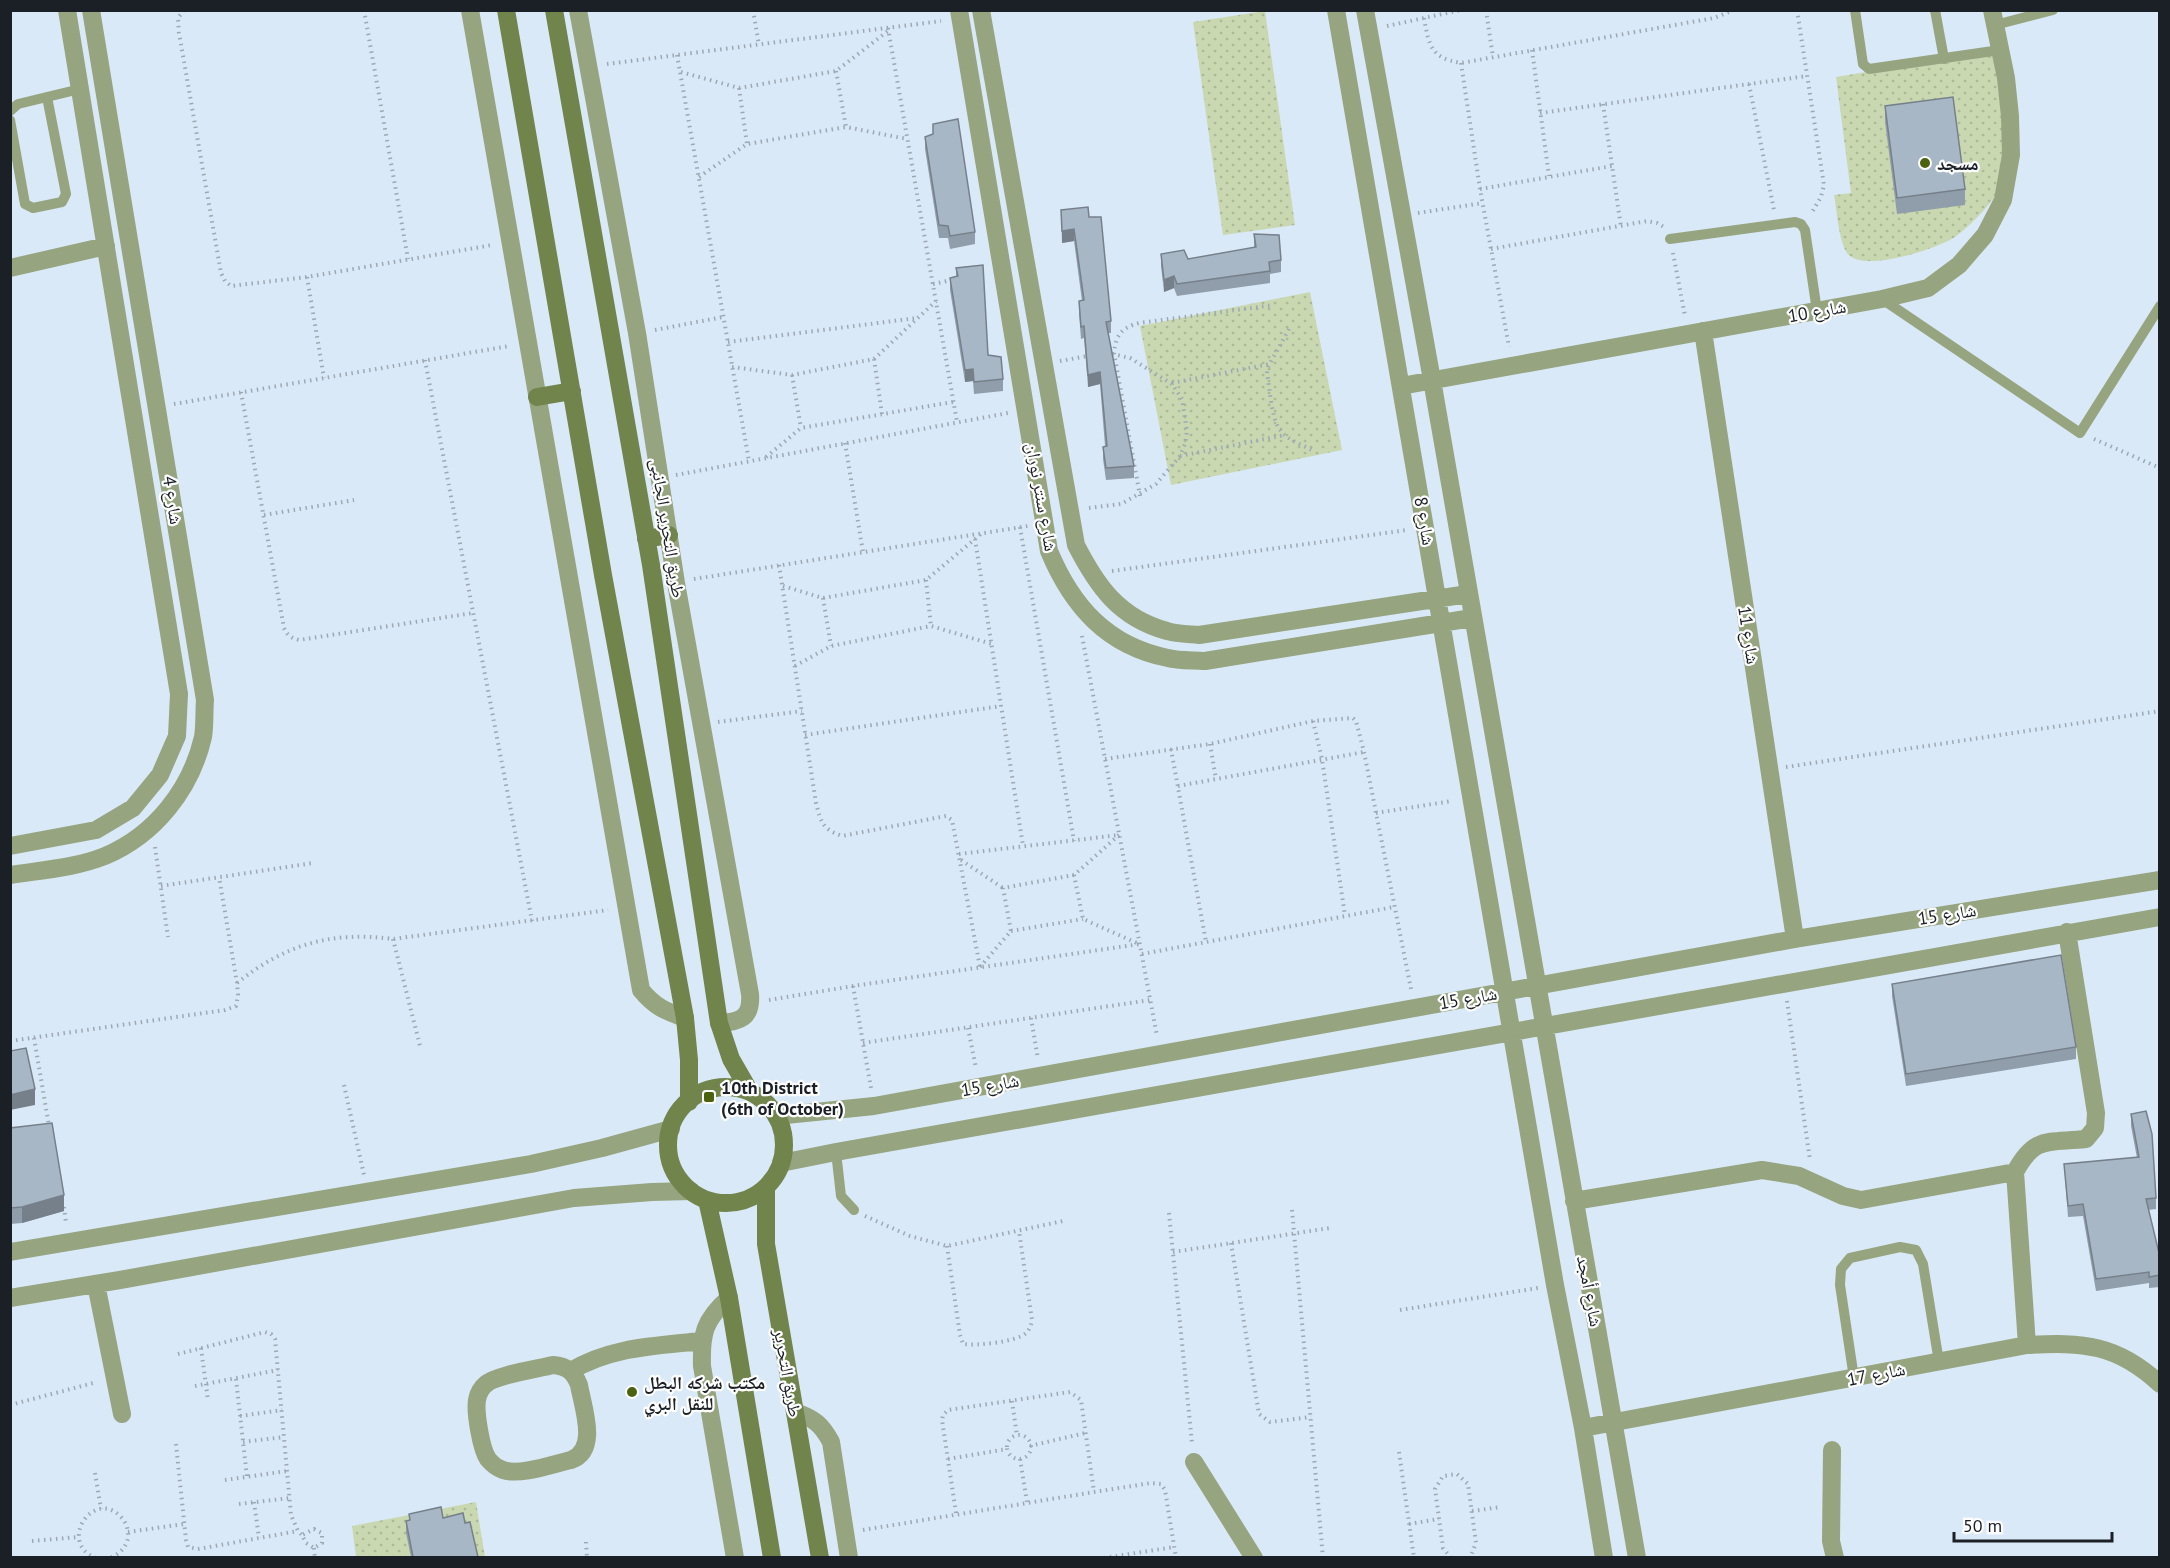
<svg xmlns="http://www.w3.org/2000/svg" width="2170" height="1568" font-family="'PT Sans','Noto Naskh Arabic',sans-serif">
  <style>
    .grass { fill: url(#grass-dots) }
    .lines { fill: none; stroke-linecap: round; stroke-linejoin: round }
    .path { stroke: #9ca9b5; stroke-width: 4; stroke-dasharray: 1.5 4.5; stroke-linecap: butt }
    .lane { stroke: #96a47f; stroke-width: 10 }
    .street { stroke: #96a47f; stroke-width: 18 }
    .secondary { stroke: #70844b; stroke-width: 18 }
    .wall { fill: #909daa }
    .shaded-wall { fill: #76808b }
    .building { fill: #a8b7c6; stroke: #76808b; stroke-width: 1.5 }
    .poi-dot { fill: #4b620e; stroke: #fff; stroke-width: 2 }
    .labels { text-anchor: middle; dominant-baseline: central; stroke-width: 4.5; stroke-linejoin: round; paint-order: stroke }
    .poi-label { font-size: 18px; font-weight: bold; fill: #1a2025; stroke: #fff; text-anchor: start }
    .street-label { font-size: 18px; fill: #1a2025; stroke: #fff }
  </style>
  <defs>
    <pattern id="grass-dots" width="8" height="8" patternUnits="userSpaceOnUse" patternTransform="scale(1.5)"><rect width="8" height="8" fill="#c9d8b0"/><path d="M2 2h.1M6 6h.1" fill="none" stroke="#acb997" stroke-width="1.8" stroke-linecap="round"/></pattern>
  </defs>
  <rect width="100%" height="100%" fill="#d9e9f8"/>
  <path class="grass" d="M 1265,11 L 1295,225 L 1223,235 L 1193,22 Z
    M 1999,50 C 2002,85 2014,155 2001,186 C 1994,202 1969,227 1955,237 C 1936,249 1869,271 1850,256 C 1839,248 1837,210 1834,195 L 1851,193 L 1836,77 Z
    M 1310,292 L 1342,450 L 1171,485 L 1140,326 Z
    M 476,1502 L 485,1557 L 356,1557 L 352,1526 Z"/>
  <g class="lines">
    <path class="path" d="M 184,10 L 178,18 L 179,33 L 221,273 L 225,281 L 231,286 L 307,277 L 492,245
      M 364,10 L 408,259
      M 753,10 L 759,45
      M 1486,10 L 1493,57
      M 1797,10 L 1824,185 L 1821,197 L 1811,214
      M 1424,18 C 1429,46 1431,58 1461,63 L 1714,18 L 1734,10
      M 1387,26 L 1461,10
      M 888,28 L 957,422
      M 1532,50 L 1549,176
      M 677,55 L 749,461
      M 1461,63 L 1480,189 L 1509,347
      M 607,64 L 941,21
      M 836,71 L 846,127
      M 681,72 L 739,88 L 836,71 L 888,31
      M 1749,84 L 1774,210
      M 739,88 L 747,144
      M 1603,104 L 1621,227
      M 1540,113 L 1807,76
      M 699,177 L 747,144 L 846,127 L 907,139
      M 1480,189 L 1612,166
      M 1418,213 L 1483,203
      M 1491,249 L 1647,221 L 1657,223 L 1664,227
      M 1673,253 L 1685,316
      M 307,277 L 324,378
      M 933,284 L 952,280
      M 1289,329 L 1268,367 L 1267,373 C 1270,388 1271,418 1280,430 C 1286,439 1302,445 1312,450
      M 655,330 L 723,317
      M 728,342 L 917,318
      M 874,359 L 882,414
      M 425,360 L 532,921
      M 1060,361 L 1088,356
      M 732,367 L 792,375 L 874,359 L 936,301
      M 792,375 L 801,428
      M 1172,383 L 1270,364
      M 241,392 L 284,628 C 287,635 291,638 299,640 L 473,613
      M 174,404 L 509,346
      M 2094,439 L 2160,468
      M 845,443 L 863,552
      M 1180,456 L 1285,435
      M 766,457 L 801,428 L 953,402
      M 676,475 L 1008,413
      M 1140,496 L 1114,353 C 1116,335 1121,328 1139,323 L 1274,305
      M 1089,508 L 1121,504 L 1156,484 L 1180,456 L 1185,444 L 1187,431 L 1182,399 L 1172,384 L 1130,358 L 1108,353
      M 264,515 L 354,500
      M 1020,527 L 1074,841
      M 975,539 L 1023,846
      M 779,565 L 816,803 C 821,822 822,829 842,836 L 946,816 L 952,820 L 980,967
      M 1112,571 L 1407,530
      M 694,579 L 1028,526
      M 926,580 L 931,626
      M 783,586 L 823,598 L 926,580 L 981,534
      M 823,598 L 831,646
      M 1082,636 L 1157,1036
      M 795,666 L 831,646 L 931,626 L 992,644
      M 1313,721 L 1322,759 L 1345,916
      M 718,722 L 802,711
      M 805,735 L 1001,706
      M 1210,744 L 1216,779
      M 1171,749 L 1206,942
      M 1105,759 L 1210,744 L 1313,721 L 1353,718 L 1356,721 L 1364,752 L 1411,989
      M 1786,767 L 2160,711
      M 1178,786 L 1364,752
      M 1376,813 L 1452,801
      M 1119,835 L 1074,875 L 1083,919 L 1139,944
      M 155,847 L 168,937
      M 959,854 L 1119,835
      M 961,860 L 1003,888
      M 161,886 L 313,863
      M 1011,931 L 1083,919
      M 393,939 L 420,1046
      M 1142,954 L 1394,907
      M 980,967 L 1011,931 L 1003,888 L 1074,875
      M 237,983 C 286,944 331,931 393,939 L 608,910
      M 853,986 L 871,1088
      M 769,1000 L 853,986 L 1140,944
      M 1787,1001 L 1810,1160
      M 1031,1018 L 1038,1059
      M 968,1028 L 976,1068
      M 34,1038 L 49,1126
      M 10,1041 L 225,1010 L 236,1006 L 238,995 L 237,983 L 219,877
      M 863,1043 L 1150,1000
      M 344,1085 L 364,1175
      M 64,1207 L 66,1223
      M 1292,1210 L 1323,1558
      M 1169,1213 L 1192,1443
      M 865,1216 L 910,1236 L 947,1246 L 1063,1221
      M 1231,1243 L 1259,1414 L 1270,1422 L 1311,1417
      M 947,1246 L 960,1335 L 963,1344 C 977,1346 1016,1342 1026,1333 C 1030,1329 1031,1325 1032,1320 L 1019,1231
      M 1173,1252 L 1330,1228
      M 1400,1310 L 1538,1288
      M 201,1348 L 208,1400
      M 178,1354 L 265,1332 L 271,1334 L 275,1339 L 291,1515 L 298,1531 L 302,1535
      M 236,1379 L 247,1477
      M 195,1386 L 278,1370
      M 1012,1401 L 1017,1436
      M 10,1405 L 97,1382
      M 240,1416 L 282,1410
      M1007 1447a12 12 0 1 1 24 0a12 12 0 1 1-24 0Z
      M 243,1442 L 284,1437
      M 176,1444 L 186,1540 L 188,1547 L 198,1549 L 298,1531
      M 1030,1446 L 1085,1433
      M 1399,1452 L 1414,1558
      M 948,1459 L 1007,1449
      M 1020,1459 L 1027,1502
      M 95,1473 L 101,1509
      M 225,1480 L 287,1471
      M 254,1502 L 259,1538
      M 239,1504 L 290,1498
      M 1472,1511 L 1501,1507
      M 956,1513 L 942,1420 L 943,1415 L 948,1410 L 1070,1392 L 1081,1400 L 1094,1492
      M 1409,1524 L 1439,1519
      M 314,1529 L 322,1533 L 322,1543 L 314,1548 L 306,1543 L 302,1535 Z
      M 863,1530 L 1094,1492 L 1151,1483 L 1161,1484 L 1165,1490 L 1176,1558
      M 128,1532 L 184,1524
      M 32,1541 L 79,1537
      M 586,1542 L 587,1558
      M 314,1548 L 315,1558
      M 96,1558 C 57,1543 93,1489 120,1516 C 126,1522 129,1530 128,1538 C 126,1548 119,1554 110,1558
      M 1104,1558 L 1174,1547
      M 1451,1558 L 1443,1548 L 1435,1489 L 1443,1476 L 1457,1474 L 1468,1484 L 1476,1543 L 1470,1558"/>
    <path class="lane" d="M 1855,10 L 1863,64 L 1869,69 L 2000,50
      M 1935,10 L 1944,59
      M 1995,25 L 2053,10
      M 10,111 L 18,104 L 80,89
      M 10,120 L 25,204 L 33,208 L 62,202 L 66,194 L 47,97
      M 1670,239 L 1795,222 L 1801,224 L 1805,230 L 1817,311
      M 1882,299 L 2080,433 L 2160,306
      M 836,1152 L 841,1196 L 854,1210
      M 1854,1378 L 1840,1285 L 1841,1269 L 1850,1258 L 1900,1247 L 1916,1250 L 1923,1264 L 1939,1362"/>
    <path class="street" d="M 470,10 L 641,990 C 655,1007 665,1011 685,1018
      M 578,10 L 637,333 L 676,583 L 750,994 C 752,1018 740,1022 719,1023
      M 959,10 L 1049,551 C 1072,606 1107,646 1168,658 C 1179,661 1193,660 1205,661 L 1472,618
      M 981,10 L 1076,545 C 1097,586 1119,618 1167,631 C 1177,634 1188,634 1199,635 L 1468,594
      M 1336,10 L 1555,1285 L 1583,1428 L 1604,1558
      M 1365,10 L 1432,380 L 1637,1558
      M 10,268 L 106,246
      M 1703,331 L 1795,939
      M 1401,386 L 1882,299 L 1928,288 L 1959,265 L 1985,235 L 2003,200 L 2011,155 L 2010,116 L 2006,78 L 1992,10
      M 10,846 L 96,830 L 133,808 L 160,775 L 177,736 L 179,694 L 67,10
      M 10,875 C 42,870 75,868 105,856 C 155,835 191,789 203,737 C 205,725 204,712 205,700 L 91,10
      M 776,1116 L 874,1106 L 1795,939 L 2160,880
      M 781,1163 L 836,1152 L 2160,917
      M 1574,1201 L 1762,1170 L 1799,1176 L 1843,1196 L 1861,1200 L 2015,1172
      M 10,1252 L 531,1164 L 602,1148 L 671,1129
      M 96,1284 L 122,1414
      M 10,1298 L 120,1280 L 574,1198 L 652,1192 L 691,1191
      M 729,1298 C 704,1320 701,1334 702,1366 L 735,1558
      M 2027,1345 L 2015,1172 C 2035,1135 2048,1143 2086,1139 L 2095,1128 L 2096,1113 L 2067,932
      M 553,1365 C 567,1366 574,1372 579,1385 C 583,1408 599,1450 571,1460 C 553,1464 520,1476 503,1470 C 497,1468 492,1464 488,1459 C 481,1449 475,1412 477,1400 C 478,1394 481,1388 486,1384 C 496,1375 537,1369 553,1365 Z
      M 571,1371 C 610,1347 656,1346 701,1341
      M 795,1412 C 814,1418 822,1425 831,1442 L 849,1558
      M 1583,1428 L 2027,1345 C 2083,1342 2117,1344 2160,1384
      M 1832,1450 L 1831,1541 L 1835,1558
      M 1194,1462 L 1254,1558"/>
    <path class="secondary" d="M 506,10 L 603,575 L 685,1018 L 689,1060 L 689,1102
      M 554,10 L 651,565 L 719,1023 L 731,1059 L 750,1092
      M 537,397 L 572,391
      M 646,539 L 669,535
      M668 1145a58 58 0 1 1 116 0a58 58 0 1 1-116 0Z
      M 766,1187 L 766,1244 L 820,1558
      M 707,1200 L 729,1298 L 772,1558"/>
  </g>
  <path class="wall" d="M 1885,106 L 1965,189 L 1965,205 L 1897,214 L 1885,122 Z
    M 933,124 L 975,232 L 975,244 L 950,249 L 948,238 L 939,238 L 925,149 L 925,137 L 933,134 Z
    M 1061,210 L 1089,217 L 1111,321 L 1111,333 L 1108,333 L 1134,466 L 1134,478 L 1106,480 L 1103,459 L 1103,447 L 1105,446 L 1100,384 L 1088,387 L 1084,338 L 1081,339 L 1079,313 L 1079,301 L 1082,301 L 1074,241 L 1062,243 Z
    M 1254,234 L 1281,260 L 1281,272 L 1270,274 L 1270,283 L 1177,296 L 1174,288 L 1164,292 L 1161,266 L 1161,254 L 1188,259 L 1254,248 Z
    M 956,268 L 988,355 L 1003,379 L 1003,391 L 974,394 L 973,381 L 965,382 L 950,290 L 950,278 L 956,276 Z
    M 1892,984 L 2076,1047 L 2076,1059 L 1906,1086 L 1892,996 Z
    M 2131,1114 L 2156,1198 L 2156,1209 L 2148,1210 L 2160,1257 L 2160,1287 L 2149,1288 L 2149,1283 L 2096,1291 L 2083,1216 L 2068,1217 L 2064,1164 L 2137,1158 L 2131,1126 Z
    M 10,1128 L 64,1211 L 22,1223 L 10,1224 Z
    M 409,1514 L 443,1518 L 465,1523 L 478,1557 L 411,1557 L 406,1533 L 406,1521 L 409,1520 Z"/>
  <path class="shaded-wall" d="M 1074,229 L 1074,241 L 1062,243 L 1062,231 Z
    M 1174,276 L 1174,288 L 1164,292 L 1164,280 Z
    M 973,369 L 973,381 L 965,382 L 965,370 Z
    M 1100,372 L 1100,384 L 1088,387 L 1088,375 Z
    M 35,1089 L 35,1105 L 10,1110 L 10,1095 Z
    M 64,1195 L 64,1211 L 22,1223 L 22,1207 Z"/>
  <path class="building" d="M 1953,97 L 1965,189 L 1897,198 L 1885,106 Z
    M 958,119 L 975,232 L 950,236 L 948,226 L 939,225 L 925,137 L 933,134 L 933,124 Z
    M 1088,207 L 1089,217 L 1101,217 L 1111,321 L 1106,322 L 1134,466 L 1106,468 L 1103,447 L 1107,446 L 1100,372 L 1088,375 L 1084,326 L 1081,327 L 1079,301 L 1084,300 L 1074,229 L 1062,231 L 1061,210 Z
    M 1254,234 L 1279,235 L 1281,260 L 1269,262 L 1270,271 L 1177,284 L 1174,276 L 1164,280 L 1161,254 L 1184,250 L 1188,259 L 1256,247 Z
    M 983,265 L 988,355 L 1001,357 L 1003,379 L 974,382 L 973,369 L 965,370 L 950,278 L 958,276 L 956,268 Z
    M 2061,955 L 2076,1047 L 1906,1074 L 1892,984 Z
    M 26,1048 L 35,1089 L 10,1095 L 10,1051 Z
    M 2146,1111 L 2152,1134 L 2156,1198 L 2146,1199 L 2160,1257 L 2160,1275 L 2149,1277 L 2149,1272 L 2096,1279 L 2083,1204 L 2068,1206 L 2064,1164 L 2139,1157 L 2131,1114 Z
    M 52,1123 L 64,1195 L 22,1207 L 10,1208 L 10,1128 Z
    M 441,1507 L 443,1518 L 463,1513 L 465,1523 L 470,1522 L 478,1557 L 413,1557 L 406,1521 L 410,1520 L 409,1514 Z"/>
  <g class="poi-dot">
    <circle cx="1925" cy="163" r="6"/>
    <rect x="703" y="1091" width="12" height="12" rx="3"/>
    <circle cx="632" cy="1392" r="6"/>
  </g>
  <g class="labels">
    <g class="poi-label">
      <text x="1937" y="163">مسجد</text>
      <text x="721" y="1087">10th District<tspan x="721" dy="21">(6th of October)</tspan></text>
      <text x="644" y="1382">مكتب شركه البطل<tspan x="644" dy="21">للنقل البري</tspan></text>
    </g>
    <g class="street-label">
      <text transform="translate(1817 311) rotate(-10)">شارع 10</text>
      <text transform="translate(1042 497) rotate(80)">شارع سنتر نوران</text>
      <text transform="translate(173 500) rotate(81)">شارع 4</text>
      <text transform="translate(1425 521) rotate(80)">شارع 8</text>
      <text transform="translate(668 528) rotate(81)">طريق التحرير الجانبى</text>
      <text transform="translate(1749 635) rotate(81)">شارع 11</text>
      <text transform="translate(1947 914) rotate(-9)">شارع 15</text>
      <text transform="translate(1468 998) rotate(-10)">شارع 15</text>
      <text transform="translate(990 1085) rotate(-10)">شارع 15</text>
      <text transform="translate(1590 1291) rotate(79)">شارع أمجد</text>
      <text transform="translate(788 1373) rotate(80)">طريق التحرير</text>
      <text transform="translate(1876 1374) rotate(-11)">شارع 17</text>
    </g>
  </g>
  <rect width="2170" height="1568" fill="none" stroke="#1a2025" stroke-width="24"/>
  <path d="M1954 1532v9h158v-9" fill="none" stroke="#1a2025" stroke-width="3"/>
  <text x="1963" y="1532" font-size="18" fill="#1a2025" stroke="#ffffff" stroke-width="4.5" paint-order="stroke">50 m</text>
</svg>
